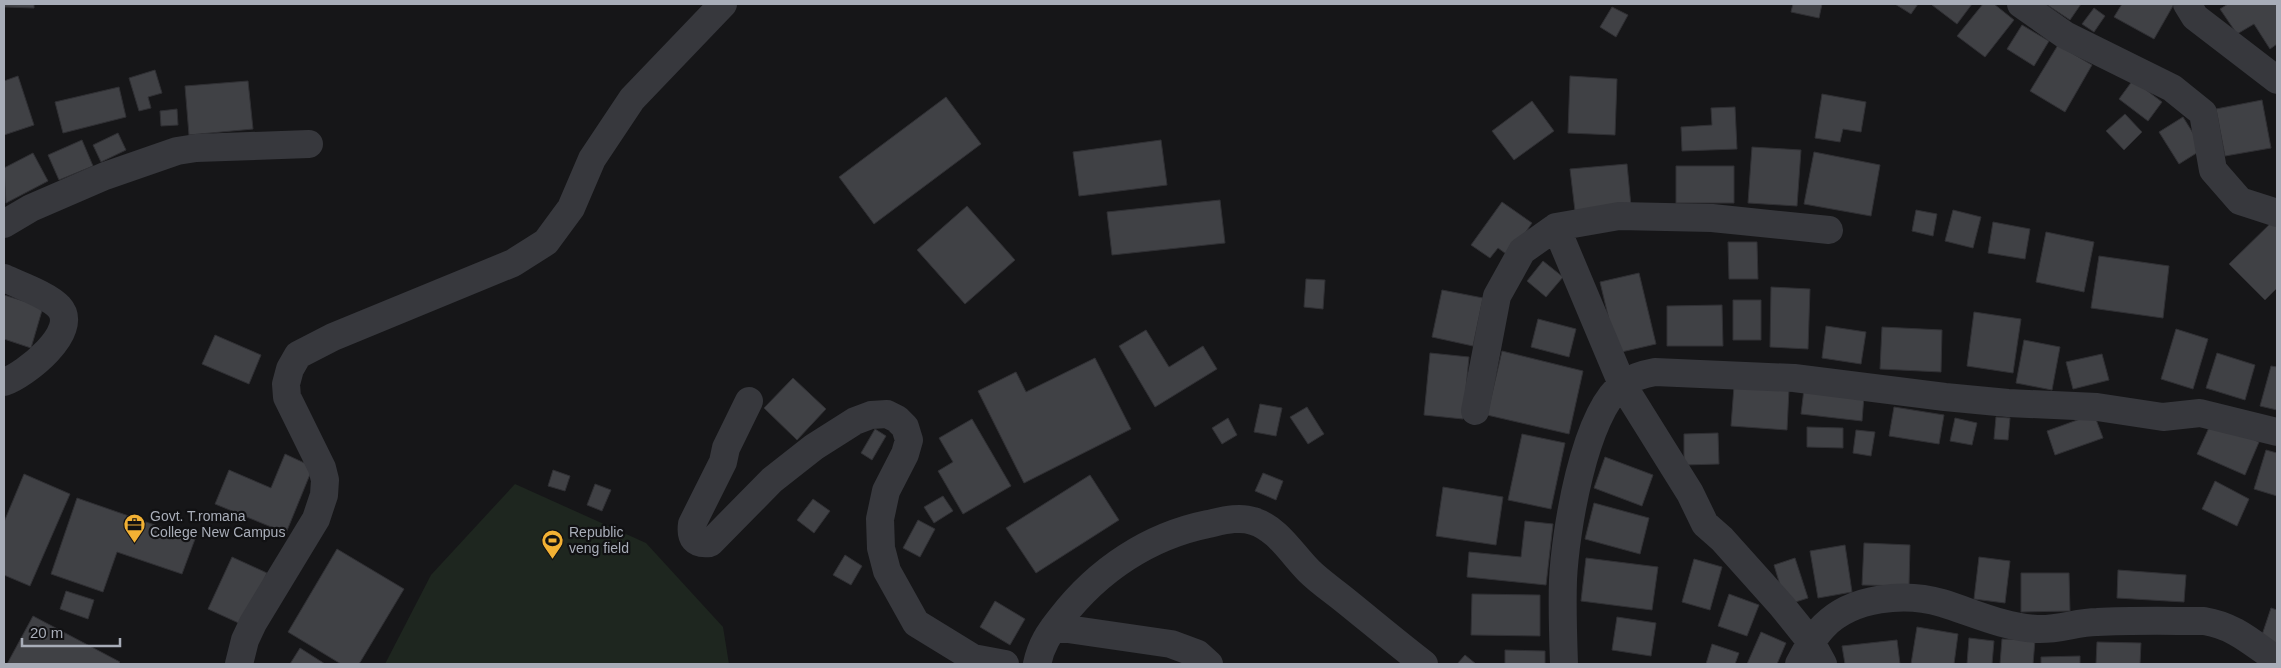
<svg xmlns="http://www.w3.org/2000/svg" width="2281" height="668" font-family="Helvetica,sans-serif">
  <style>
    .green { fill: #1e261f }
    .building { fill: #404145; stroke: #303034 }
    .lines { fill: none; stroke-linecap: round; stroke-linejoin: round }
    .minor { stroke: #37383d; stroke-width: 28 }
    .labels { text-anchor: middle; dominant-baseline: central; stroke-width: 4.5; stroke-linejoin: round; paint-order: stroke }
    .poi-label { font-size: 14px; fill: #a8adb8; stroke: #111113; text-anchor: start }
  </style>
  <rect width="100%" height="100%" fill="#161618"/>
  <path class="green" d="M 515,484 L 646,543 L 723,627 L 729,664 L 385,664 L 431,575 Z"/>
  <path class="building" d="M 4,4 L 34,4 L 34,8 L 4,7 Z
    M 1793,4 L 1822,4 L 1819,18 L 1791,12 Z
    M 1895,4 L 1918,4 L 1911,14 Z
    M 1934,4 L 1972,4 L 1957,24 L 1932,5 Z
    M 1983,4 L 1994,4 L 2014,20 L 1985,57 L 1957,36 Z
    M 2046,4 L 2081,4 L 2070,20 Z
    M 2122,4 L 2174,4 L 2154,39 L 2114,17 Z
    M 2228,4 L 2277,4 L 2277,44 L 2270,49 L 2254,24 L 2237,34 L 2220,9 Z
    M 1612,7 L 1628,15 L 1616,37 L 1600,27 Z
    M 2094,8 L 2105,16 L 2094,32 L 2082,24 Z
    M 2022,25 L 2049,41 L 2034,66 L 2007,49 Z
    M 2058,45 L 2092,65 L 2065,112 L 2030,91 Z
    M 155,70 L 162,93 L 148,97 L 151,108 L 139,111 L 129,78 Z
    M 18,76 L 34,125 L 4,135 L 4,81 Z
    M 1570,76 L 1617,79 L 1615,135 L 1568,133 Z
    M 2133,80 L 2162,102 L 2148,121 L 2119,99 Z
    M 248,81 L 253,129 L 189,135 L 185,86 Z
    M 119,87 L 126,117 L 63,133 L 55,102 Z
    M 1822,94 L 1866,102 L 1861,132 L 1843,129 L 1840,142 L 1815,138 Z
    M 946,97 L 981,144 L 874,224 L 839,177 Z
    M 2262,100 L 2271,148 L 2225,156 L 2216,109 Z
    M 1532,101 L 1554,131 L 1514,160 L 1492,131 Z
    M 1735,107 L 1737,149 L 1682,151 L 1681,127 L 1712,125 L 1711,108 Z
    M 177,109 L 178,125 L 161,126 L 160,111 Z
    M 2125,114 L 2142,132 L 2124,150 L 2106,131 Z
    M 2183,117 L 2203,149 L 2179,164 L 2159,132 Z
    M 118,133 L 126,150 L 101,162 L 93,145 Z
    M 82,140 L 93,166 L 59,180 L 48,155 Z
    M 1161,140 L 1167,185 L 1079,196 L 1073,152 Z
    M 1752,147 L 1801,150 L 1797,206 L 1748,203 Z
    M 1814,152 L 1880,165 L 1871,216 L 1804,204 Z
    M 33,153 L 48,181 L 6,203 L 4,168 Z
    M 1627,164 L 1631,206 L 1575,211 L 1570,169 Z
    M 1676,166 L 1734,166 L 1734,203 L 1676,203 Z
    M 1220,200 L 1225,243 L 1112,255 L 1107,212 Z
    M 1502,202 L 1532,223 L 1509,256 L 1498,248 L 1490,258 L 1471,245 Z
    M 967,206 L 1015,260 L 965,304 L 917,250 Z
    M 1916,210 L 1937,214 L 1933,236 L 1912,231 Z
    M 1953,210 L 1981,217 L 1973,248 L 1945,241 Z
    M 2275,219 L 2277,221 L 2277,288 L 2265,300 L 2229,264 Z
    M 1993,222 L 2030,229 L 2025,259 L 1988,253 Z
    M 2046,232 L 2094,242 L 2084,292 L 2036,282 Z
    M 1728,242 L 1757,242 L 1758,279 L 1729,279 Z
    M 2099,256 L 2169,266 L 2163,318 L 2091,308 Z
    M 1543,261 L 1563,277 L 1546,297 L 1527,281 Z
    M 1639,273 L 1656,344 L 1617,353 L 1600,282 Z
    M 1306,279 L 1325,280 L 1323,309 L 1304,307 Z
    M 1771,287 L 1810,289 L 1808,349 L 1770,347 Z
    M 1442,290 L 1483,298 L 1473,346 L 1432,337 Z
    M 4,295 L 43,307 L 31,348 L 4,339 Z
    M 1733,300 L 1761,300 L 1761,340 L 1733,340 Z
    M 1722,305 L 1723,346 L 1667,346 L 1667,306 Z
    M 1974,312 L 2021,319 L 2013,373 L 1967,366 Z
    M 1538,319 L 1576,329 L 1569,357 L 1531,347 Z
    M 1826,326 L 1866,332 L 1861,364 L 1822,358 Z
    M 1882,327 L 1942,330 L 1941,372 L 1880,369 Z
    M 2176,329 L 2208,339 L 2193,389 L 2161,379 Z
    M 1146,330 L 1169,367 L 1203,346 L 1217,369 L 1155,407 L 1119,346 Z
    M 215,335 L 261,355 L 249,384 L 202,364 Z
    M 2024,340 L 2060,347 L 2052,390 L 2016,383 Z
    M 1502,351 L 1583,371 L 1569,434 L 1487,415 Z
    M 1430,353 L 1469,357 L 1463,419 L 1424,415 Z
    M 2217,353 L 2255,365 L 2245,400 L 2206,388 Z
    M 2102,354 L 2109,380 L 2073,389 L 2066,362 Z
    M 1095,358 L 1131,429 L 1024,483 L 978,391 L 1016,372 L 1026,392 Z
    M 2271,366 L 2277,367 L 2277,410 L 2260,406 Z
    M 793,378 L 826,409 L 797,440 L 764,408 Z
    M 1734,386 L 1789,389 L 1787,430 L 1731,426 Z
    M 1804,389 L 1864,396 L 1862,421 L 1801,414 Z
    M 1260,404 L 1282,408 L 1276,436 L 1254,432 Z
    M 1307,407 L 1324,434 L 1308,444 L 1290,417 Z
    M 1894,407 L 1944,415 L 1939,444 L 1889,436 Z
    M 2094,414 L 2103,438 L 2055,455 L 2047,431 Z
    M 1996,417 L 2010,418 L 2008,440 L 1994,439 Z
    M 1228,418 L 1237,435 L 1222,444 L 1212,428 Z
    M 1955,418 L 1977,423 L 1972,445 L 1950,441 Z
    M 972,419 L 1011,486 L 963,514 L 938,471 L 953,462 L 939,438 Z
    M 2212,421 L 2259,442 L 2245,475 L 2197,454 Z
    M 1807,427 L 1843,428 L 1843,448 L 1807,447 Z
    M 875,429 L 886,436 L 872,460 L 861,453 Z
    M 1856,430 L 1875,432 L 1871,456 L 1853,453 Z
    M 1718,433 L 1719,464 L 1684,465 L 1684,434 Z
    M 1522,434 L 1565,443 L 1551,509 L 1508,500 Z
    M 2266,450 L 2277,453 L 2277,496 L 2254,489 Z
    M 285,454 L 313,467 L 286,533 L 215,504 L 229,470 L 271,488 Z
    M 1605,457 L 1653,475 L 1642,506 L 1594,488 Z
    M 553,470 L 570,476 L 565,491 L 548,486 Z
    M 1263,473 L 1283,481 L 1276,500 L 1255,491 Z
    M 24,474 L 70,494 L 30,586 L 4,575 L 4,522 Z
    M 1090,475 L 1119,520 L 1036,573 L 1006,528 Z
    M 2215,481 L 2249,499 L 2237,526 L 2202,509 Z
    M 595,484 L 611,490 L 602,511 L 587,505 Z
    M 1443,487 L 1503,497 L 1496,545 L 1436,536 Z
    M 943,496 L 953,511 L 934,523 L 924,507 Z
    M 77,498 L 195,539 L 182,574 L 117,552 L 103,592 L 51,574 Z
    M 813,499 L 830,511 L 814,533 L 797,520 Z
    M 1594,503 L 1649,518 L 1640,554 L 1585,539 Z
    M 918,520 L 935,529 L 920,557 L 903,548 Z
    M 1525,521 L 1553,524 L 1546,585 L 1467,577 L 1469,552 L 1521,557 Z
    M 1864,543 L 1910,545 L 1909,586 L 1862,585 Z
    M 1845,545 L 1852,592 L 1818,598 L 1810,551 Z
    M 337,549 L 404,589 L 359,664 L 341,664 L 288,632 Z
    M 845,555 L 862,566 L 851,585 L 833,575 Z
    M 232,557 L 267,573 L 243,625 L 208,609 Z
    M 1979,557 L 2010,561 L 2005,603 L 1974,599 Z
    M 1586,558 L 1658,567 L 1652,610 L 1581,601 Z
    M 1795,558 L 1808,598 L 1786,605 L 1774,565 Z
    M 1694,559 L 1722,567 L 1710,610 L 1682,602 Z
    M 2118,570 L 2186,575 L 2184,602 L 2117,598 Z
    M 2021,573 L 2069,573 L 2070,611 L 2021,612 Z
    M 66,591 L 94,600 L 88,619 L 60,609 Z
    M 1472,594 L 1540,595 L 1540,636 L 1471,635 Z
    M 1729,594 L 1759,605 L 1747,636 L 1718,626 Z
    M 995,601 L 1025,619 L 1010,645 L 980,627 Z
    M 2271,608 L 2277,610 L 2277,644 L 2261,638 Z
    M 33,616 L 120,662 L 118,664 L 7,664 Z
    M 1617,617 L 1656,623 L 1651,656 L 1612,650 Z
    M 1917,627 L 1958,634 L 1954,664 L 1911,664 Z
    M 1761,632 L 1786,643 L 1777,664 L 1747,664 Z
    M 1969,638 L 1994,641 L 1992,664 L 1967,664 Z
    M 2002,639 L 2035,640 L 2033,664 L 2000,664 Z
    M 1897,640 L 1900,664 L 1845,664 L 1842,646 Z
    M 2097,642 L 2141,643 L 2140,664 L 2096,664 Z
    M 1712,644 L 1739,653 L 1735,664 L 1706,664 Z
    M 300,648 L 325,664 L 290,664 Z
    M 1505,650 L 1545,651 L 1545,664 L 1505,664 Z
    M 1465,655 L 1476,664 L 1457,664 Z
    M 2080,656 L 2080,664 L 2041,664 L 2041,657 Z"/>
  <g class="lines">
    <path class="minor" d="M 2021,4 L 2065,35 L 2172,88 L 2203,113 L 2213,170 L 2240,201 L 2277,213
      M 2187,4 L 2195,17 L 2277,80
      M 4,224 L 31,208 L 105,176 L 177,151 L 196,148 L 309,144
      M 1556,227 L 1622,384 L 1690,493 L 1705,524 L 1722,539 L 1782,606 L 1811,642 L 1823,664
      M 4,278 C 19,285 48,295 59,307 C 81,331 25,375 4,382
      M 749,401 L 726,448 L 723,462 L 692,524 C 690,538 695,545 710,543 L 772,480 L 814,447 L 855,421 L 871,415 L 887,414 L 897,419 L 905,427 L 909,440 L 905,454 L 886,491 L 880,519 L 881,548 L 887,571 L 916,623 L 973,658 L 1005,664
      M 1475,411 L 1497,296 L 1522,251 L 1556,227 L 1619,216 L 1712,218 L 1829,230
      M 1054,627 L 1171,644 L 1198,654 L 1209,664
      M 239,664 L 245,640 L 253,623 L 316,519 L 324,495 L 325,480 L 322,468 L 287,397 L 286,384 L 290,369 L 298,355 L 333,337 L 513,263 L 546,242 L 571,208 L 592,159 L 632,99 L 723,4
      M 1037,664 C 1041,645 1049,633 1061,618 C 1098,570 1149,536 1208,524 C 1222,521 1239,516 1253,521 C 1277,528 1292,554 1309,571 C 1320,582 1335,592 1347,602 C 1373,623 1398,644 1424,664
      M 1564,664 C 1563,636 1562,608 1563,580 C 1565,534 1584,412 1623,384 C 1633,377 1644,374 1655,372 L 1794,378 L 1945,397 L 2008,403 L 2097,407 L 2163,417 L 2200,413 L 2277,432
      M 1799,664 C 1806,651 1813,637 1824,626 C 1852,597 1905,592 1942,603 C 1974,613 2003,627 2037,629 C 2059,630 2077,622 2097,622 C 2133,620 2169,621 2204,621 C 2235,626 2252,643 2277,660"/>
  </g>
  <defs>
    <symbol id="office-pin" viewBox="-11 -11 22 30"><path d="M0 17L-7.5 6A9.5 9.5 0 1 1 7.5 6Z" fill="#f2b134" stroke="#111113"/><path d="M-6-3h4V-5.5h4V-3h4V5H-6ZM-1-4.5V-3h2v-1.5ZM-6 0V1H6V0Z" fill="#111"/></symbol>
    <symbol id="stadium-pin" viewBox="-11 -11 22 30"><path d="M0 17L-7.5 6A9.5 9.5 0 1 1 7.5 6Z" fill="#f2b134" stroke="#111113"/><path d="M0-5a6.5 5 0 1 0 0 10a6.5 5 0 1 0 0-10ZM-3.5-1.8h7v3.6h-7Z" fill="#111"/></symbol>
  </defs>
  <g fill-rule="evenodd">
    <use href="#office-pin" x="122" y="512" width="25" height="34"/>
    <use href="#stadium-pin" x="540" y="528" width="25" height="34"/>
  </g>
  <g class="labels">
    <g class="poi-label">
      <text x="150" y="516">Govt. T.romana<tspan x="150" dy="16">College New Campus</tspan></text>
      <text x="569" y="532">Republic<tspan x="569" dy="16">veng field</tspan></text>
    </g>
  </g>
  <rect width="2281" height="668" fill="none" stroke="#a8adb8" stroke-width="10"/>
  <path d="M22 638v8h98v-8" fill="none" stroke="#a8adb8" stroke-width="2.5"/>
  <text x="30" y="638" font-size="15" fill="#a8adb8" stroke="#111113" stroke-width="4" paint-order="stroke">20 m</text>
</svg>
